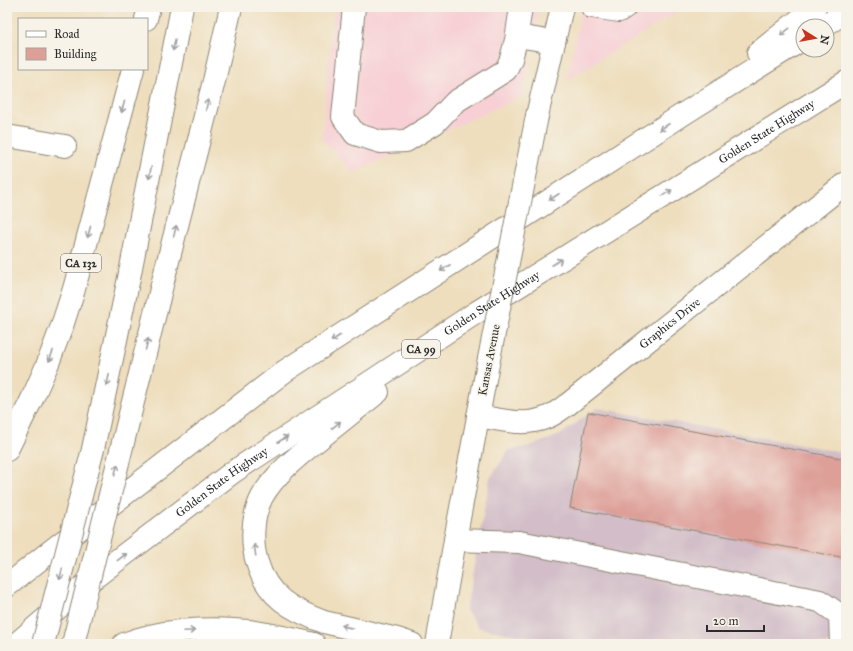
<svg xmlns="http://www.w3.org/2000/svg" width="853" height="651" font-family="'IM FELL Great Primer',serif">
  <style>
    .built { fill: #f7cfd5 }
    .industrial { fill: #d2bdc8 }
    .building { fill: #dd9f98 }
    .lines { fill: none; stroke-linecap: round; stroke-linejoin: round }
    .minor-casing { stroke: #8c8474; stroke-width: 24 }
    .major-casing { stroke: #8c8474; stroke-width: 24 }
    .highway-casing { stroke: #8c8474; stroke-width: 24 }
    .minor { stroke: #fff; stroke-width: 22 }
    .major { stroke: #fff; stroke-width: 22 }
    .highway { stroke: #fff; stroke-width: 22 }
    .major-bridge-casing { stroke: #8c8474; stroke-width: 24; stroke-linecap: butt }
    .highway-bridge-casing { stroke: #8c8474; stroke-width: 24; stroke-linecap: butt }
    .major-bridge { stroke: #fff; stroke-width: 22 }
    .highway-bridge { stroke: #fff; stroke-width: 22 }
    .oneway { stroke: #a0a0a0 }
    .labels { text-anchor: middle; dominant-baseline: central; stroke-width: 3; stroke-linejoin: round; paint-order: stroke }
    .shield { fill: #f7f3e8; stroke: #686764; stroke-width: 1 }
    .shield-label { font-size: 11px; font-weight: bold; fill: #2b2b2b }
    .street-label { font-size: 12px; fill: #2b2b2b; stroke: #f7f3e8 }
  </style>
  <rect width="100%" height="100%" fill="#f7f3e8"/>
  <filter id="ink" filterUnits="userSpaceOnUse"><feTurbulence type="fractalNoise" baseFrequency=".025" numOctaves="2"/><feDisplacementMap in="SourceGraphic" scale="8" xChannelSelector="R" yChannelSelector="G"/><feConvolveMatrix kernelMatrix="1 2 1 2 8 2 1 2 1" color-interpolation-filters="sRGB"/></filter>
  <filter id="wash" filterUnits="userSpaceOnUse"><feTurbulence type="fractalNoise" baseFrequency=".012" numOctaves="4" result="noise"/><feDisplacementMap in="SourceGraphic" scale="16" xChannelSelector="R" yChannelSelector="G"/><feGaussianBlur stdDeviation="0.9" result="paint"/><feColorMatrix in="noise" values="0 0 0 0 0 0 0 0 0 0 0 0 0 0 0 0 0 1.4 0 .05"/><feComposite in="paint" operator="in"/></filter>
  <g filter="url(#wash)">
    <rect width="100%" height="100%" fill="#eedebd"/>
    <path class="built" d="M 334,7 L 540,7 L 522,96 L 353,173 L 322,139 Z
      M 582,7 L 685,7 L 567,80 Z"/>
    <path class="industrial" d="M 597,408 L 846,453 L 846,644 L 568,644 L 479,628 L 466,610 L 490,478 L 509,450 L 531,446 L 560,435 Z"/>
    <g id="blocks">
      <path class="building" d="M 588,412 L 846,459 L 846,558 L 570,508 Z"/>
    </g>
  </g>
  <g filter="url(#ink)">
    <use href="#blocks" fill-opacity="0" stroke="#8c8474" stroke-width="1"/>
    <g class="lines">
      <defs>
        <g id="minor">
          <path d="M 354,7 L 343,117 L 355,134 L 381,142 L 406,141 L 435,123 L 455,102 L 506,70 L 511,59 L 516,40 L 521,7"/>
          <path d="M 592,7 L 619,11 L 625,7"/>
          <path d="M 517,36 L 554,42"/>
          <path d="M 7,136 L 65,146"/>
          <path id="s1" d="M 478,416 C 502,420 525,427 548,417 C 555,414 561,409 567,405 L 846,183"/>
          <path d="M 455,540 L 519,542 L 820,601 L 840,615 L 841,644"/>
        </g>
        <path id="major" d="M 537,116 L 562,7
          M 437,644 L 455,540 L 486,374"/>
        <g id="highway">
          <path d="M 146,19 L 149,7"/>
          <path d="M 823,26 L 846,12"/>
          <path d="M 758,53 L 815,7"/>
          <path d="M 166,269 L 214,81 L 231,7"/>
          <path d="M 130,273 L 182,7"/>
          <path d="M 378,392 C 360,406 342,421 324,435 C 302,453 276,472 262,497 C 252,516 251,543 257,562 C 267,597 292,610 324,622 L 397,639 L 412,644"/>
          <path d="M 7,450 L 32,399 L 48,363 L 62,326 L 74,289 L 133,69"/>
          <path d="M 7,586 L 43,557 L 285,371 L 685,113 L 803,39"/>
          <path id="s2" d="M 16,644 L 86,584 L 233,472 L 477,312 L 846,82"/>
          <path d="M 124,644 C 161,629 209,627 248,631 C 270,634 292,639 314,644"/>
        </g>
      </defs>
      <use href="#minor" class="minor-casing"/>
      <use href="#major" class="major-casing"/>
      <use href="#highway" class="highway-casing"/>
      <use href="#minor" class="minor"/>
      <use href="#major" class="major"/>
      <use href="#highway" class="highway"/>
      <defs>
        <path id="major-bridge" d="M 486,374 L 537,116"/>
        <path id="highway-bridge" d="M 43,644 L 93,449 L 130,273
          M 73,644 L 166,269"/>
      </defs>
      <use href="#major-bridge" class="major-bridge-casing"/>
      <use href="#highway-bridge" class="highway-bridge-casing"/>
      <use href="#major-bridge" class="major-bridge"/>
      <use href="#highway-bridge" class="highway-bridge"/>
    </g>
    <defs><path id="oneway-shaft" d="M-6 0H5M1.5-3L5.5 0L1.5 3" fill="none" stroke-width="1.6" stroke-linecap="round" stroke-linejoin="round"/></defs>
    <g class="oneway">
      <use href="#oneway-shaft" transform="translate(785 32) rotate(141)"/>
      <use href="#oneway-shaft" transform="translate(174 45) rotate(101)"/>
      <use href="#oneway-shaft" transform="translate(207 105) rotate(-76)"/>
      <use href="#oneway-shaft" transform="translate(123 107) rotate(105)"/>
      <use href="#oneway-shaft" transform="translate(664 127) rotate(147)"/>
      <use href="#oneway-shaft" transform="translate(150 173) rotate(101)"/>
      <use href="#oneway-shaft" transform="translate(667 193) rotate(-32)"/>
      <use href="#oneway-shaft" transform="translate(554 197) rotate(147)"/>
      <use href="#oneway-shaft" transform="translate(175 231) rotate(-76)"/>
      <use href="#oneway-shaft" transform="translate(89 232) rotate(105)"/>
      <use href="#oneway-shaft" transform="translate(557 262) rotate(-32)"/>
      <use href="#oneway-shaft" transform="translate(445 268) rotate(147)"/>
      <use href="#oneway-shaft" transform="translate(336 338) rotate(147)"/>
      <use href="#oneway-shaft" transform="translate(147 344) rotate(-76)"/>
      <use href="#oneway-shaft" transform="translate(51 356) rotate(111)"/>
      <use href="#oneway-shaft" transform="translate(108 380) rotate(102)"/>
      <use href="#oneway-shaft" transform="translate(336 425) rotate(-39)"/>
      <use href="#oneway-shaft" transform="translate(283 439) rotate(-33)"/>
      <use href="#oneway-shaft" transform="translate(116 470) rotate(-76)"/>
      <use href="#oneway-shaft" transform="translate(255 550) rotate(-97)"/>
      <use href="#oneway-shaft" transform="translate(122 557) rotate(-37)"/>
      <use href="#oneway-shaft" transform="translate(61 574) rotate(104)"/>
      <use href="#oneway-shaft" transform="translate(347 627) rotate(-167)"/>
      <use href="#oneway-shaft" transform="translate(189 631) rotate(-3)"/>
    </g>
  </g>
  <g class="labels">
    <g class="shield">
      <rect x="61" y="254" width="40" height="18" rx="3"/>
      <rect x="402" y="340" width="38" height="18" rx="3"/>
    </g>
    <g class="shield-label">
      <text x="81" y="263">CA 132</text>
      <text x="421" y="349">CA 99</text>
    </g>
    <g class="street-label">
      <text stroke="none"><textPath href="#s2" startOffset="910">Golden State Highway</textPath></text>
      <text stroke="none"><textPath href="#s2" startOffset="586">Golden State Highway</textPath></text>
      <text stroke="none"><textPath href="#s1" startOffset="225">Graphics Drive</textPath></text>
      <text transform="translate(489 360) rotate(-79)">Kansas Avenue</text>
      <text stroke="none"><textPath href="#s2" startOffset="262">Golden State Highway</textPath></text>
    </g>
  </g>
  <rect width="853" height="651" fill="none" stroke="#f7f3e8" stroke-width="24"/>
  <rect x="18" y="18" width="130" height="52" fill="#f7f3e8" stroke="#a5a39c"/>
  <rect x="26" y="31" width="20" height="6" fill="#ffffff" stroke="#a5a39c"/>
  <text x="54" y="38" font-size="12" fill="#2b2b2b">Road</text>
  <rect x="26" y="48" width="20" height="12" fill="#dd9f98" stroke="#a5a39c"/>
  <text x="54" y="58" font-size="12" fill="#2b2b2b">Building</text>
  <g transform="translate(815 38) rotate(101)"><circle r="19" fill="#f7f3e8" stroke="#a5a39c"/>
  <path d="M0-3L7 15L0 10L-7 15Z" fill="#c8321e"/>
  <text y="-6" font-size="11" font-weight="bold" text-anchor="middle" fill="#2b2b2b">N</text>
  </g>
  <path d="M707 625v6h57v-6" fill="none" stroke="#2b2b2b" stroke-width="2"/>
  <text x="713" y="625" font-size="12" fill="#2b2b2b" stroke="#f7f3e8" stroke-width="3" paint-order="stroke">20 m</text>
</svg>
